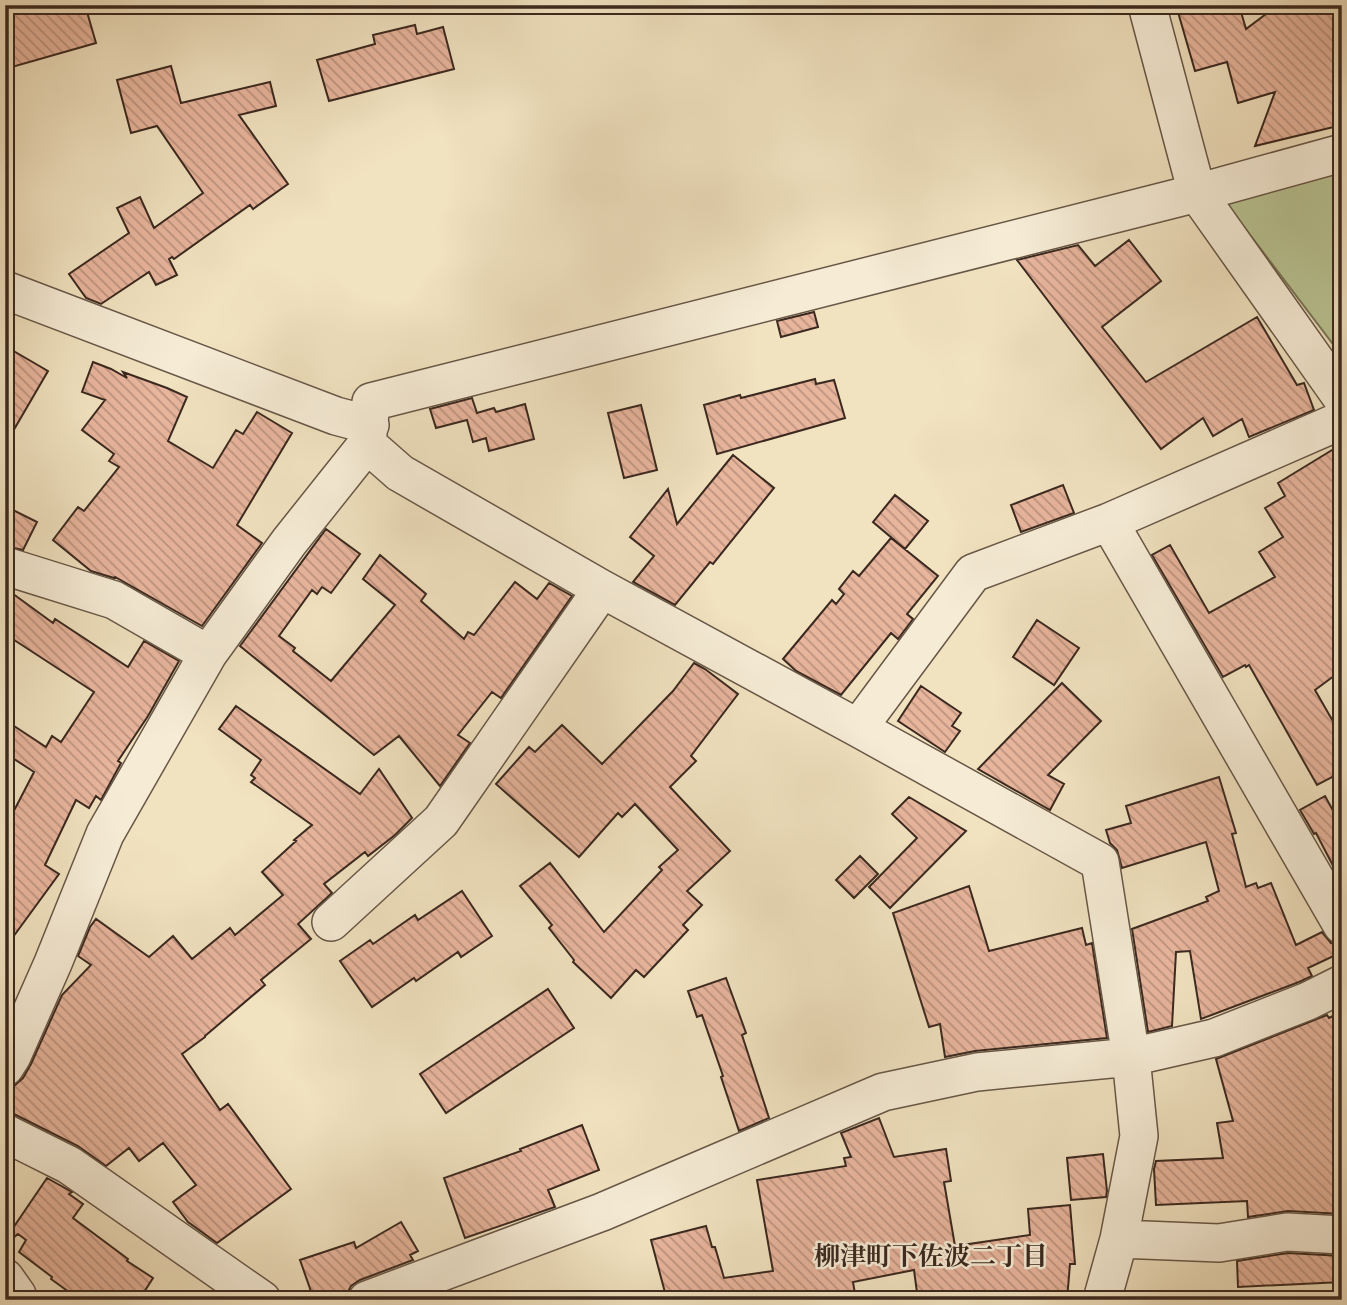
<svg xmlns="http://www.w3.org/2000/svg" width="1347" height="1305" font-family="'Libre Bodoni','Noto Serif JP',serif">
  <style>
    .park { fill: #b9c392; stroke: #7a7658; stroke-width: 2 }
    .building { fill: url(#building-back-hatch); stroke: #3b291f; stroke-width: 2 }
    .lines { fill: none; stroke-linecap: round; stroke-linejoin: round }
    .minor-casing { stroke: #685747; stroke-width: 40 }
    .minor { stroke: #f6ecd6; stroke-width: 37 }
    .labels { text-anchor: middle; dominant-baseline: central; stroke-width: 5; stroke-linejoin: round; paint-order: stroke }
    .neighbourhood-label { font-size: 26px; font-weight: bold; fill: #3b291f; stroke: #f6ecd6 }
  </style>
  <defs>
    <pattern id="building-back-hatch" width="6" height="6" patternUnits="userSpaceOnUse" patternTransform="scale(1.75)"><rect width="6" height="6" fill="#e8b59d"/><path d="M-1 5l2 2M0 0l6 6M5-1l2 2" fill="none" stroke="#bd937f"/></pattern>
  </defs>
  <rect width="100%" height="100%" fill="#f1e2c0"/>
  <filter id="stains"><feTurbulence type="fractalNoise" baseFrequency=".00286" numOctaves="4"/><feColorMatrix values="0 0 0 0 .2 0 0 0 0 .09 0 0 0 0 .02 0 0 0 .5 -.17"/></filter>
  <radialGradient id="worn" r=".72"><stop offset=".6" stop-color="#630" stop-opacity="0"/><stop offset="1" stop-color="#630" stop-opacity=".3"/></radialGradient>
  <path class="park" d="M 1342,170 L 1342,356 L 1225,202 Z"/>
  <path class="building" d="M 21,5 L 85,5 L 96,43 L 5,69 L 5,9 Z
    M 1176,5 L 1239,5 L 1246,29 L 1278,5 L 1342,5 L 1342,125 L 1255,146 L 1275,92 L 1238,103 L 1227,62 L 1195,71 Z
    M 415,25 L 417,34 L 443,27 L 454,69 L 329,101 L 317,60 L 375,44 L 373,35 Z
    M 171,66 L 181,103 L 270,82 L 276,106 L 239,115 L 288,184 L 253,209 L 250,205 L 174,259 L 172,257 L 169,259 L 177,275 L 156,285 L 149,272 L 101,304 L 86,298 L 69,274 L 129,233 L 117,208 L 140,197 L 154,228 L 203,193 L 157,126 L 131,133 L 117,80 Z
    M 1129,240 L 1161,281 L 1102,327 L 1146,382 L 1257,317 L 1297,385 L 1304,383 L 1314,410 L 1249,437 L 1242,419 L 1213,436 L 1203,418 L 1161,449 L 1017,260 L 1078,245 L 1095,266 Z
    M 814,312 L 818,327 L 781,337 L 777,321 Z
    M 5,346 L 48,371 L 5,445 Z
    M 93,362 L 111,369 L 127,378 L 123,372 L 167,388 L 187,397 L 168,441 L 213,468 L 236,430 L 243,434 L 257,412 L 292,433 L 237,525 L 262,543 L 202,626 L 115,577 L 114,578 L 91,571 L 53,540 L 78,507 L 84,511 L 119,467 L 109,461 L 114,454 L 82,430 L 105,400 L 82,392 Z
    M 815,379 L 816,384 L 834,380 L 845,418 L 717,454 L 704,405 L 740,395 L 741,398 Z
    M 472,398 L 477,413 L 494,408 L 496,412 L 525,404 L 534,439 L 489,451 L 486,438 L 473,442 L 467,420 L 436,428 L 430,409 Z
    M 641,405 L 657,470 L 624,478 L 608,413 Z
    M 1342,444 L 1342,670 L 1315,690 L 1342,737 L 1342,772 L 1317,785 L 1249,665 L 1246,667 L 1245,665 L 1223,677 L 1152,555 L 1170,545 L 1209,613 L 1275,577 L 1259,552 L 1283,537 L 1265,508 L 1285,496 L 1278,483 Z
    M 733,455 L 774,488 L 713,564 L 710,562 L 675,605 L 633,582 L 654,556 L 630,537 L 668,489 L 677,524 Z
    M 1063,485 L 1074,513 L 1021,532 L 1011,505 Z
    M 895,495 L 928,521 L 905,549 L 873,522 Z
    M 5,506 L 37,522 L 23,550 L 5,546 Z
    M 326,529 L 360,554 L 331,593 L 322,587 L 317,594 L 312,590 L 279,636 L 295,648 L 293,651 L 331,681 L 395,605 L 363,579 L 380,555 L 426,594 L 421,601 L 464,639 L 468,632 L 474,635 L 515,582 L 537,599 L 549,583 L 572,596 L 501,698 L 492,692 L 458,735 L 470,743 L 440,786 L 399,736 L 374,755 L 240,646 Z
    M 891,538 L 938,576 L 907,614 L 913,619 L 898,639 L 891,633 L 841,695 L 796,671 L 783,659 L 832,600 L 836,604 L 844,594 L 839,589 L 853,571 L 859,576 Z
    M 5,588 L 53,623 L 55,619 L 128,667 L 144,641 L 179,661 L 148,716 L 118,761 L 121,763 L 101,800 L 96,796 L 89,808 L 76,800 L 45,865 L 59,874 L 5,948 L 5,828 L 34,772 L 5,753 L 5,720 L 46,747 L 52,736 L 61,742 L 94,692 L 5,634 Z
    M 1037,620 L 1079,648 L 1054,685 L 1013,657 Z
    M 694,663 L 705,669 L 738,694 L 691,756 L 696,761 L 670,787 L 730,851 L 687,891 L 702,905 L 683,925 L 688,930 L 644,977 L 636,970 L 611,998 L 573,962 L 574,960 L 549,928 L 552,925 L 520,886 L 550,863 L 604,932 L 662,870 L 659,867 L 678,850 L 635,804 L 622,817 L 618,813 L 579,857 L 496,784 L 529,747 L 535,752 L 562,725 L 602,764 L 673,691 Z
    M 1062,683 L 1101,721 L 1048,775 L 1064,784 L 1050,810 L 978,769 Z
    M 921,686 L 961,713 L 952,726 L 960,731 L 945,752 L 898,721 Z
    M 236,706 L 360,794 L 379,769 L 412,818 L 395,835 L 368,856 L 365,852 L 324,884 L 332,893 L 298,924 L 311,939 L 261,980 L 265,985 L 205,1036 L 205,1037 L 182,1054 L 220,1110 L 228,1104 L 291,1189 L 217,1243 L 188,1222 L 173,1202 L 196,1185 L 163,1143 L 139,1161 L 129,1148 L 106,1166 L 78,1146 L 14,1114 L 5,1112 L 5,1088 L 15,1085 L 23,1078 L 31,1064 L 62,995 L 91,965 L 78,956 L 90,927 L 96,919 L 149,957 L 173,936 L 192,959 L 230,928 L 235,935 L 283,895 L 262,872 L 296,841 L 294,840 L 312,825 L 251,782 L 255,778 L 251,775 L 261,760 L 219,729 Z
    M 1219,777 L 1236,833 L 1232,834 L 1246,887 L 1256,883 L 1258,888 L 1271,883 L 1296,945 L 1322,932 L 1331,943 L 1336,944 L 1340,953 L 1308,968 L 1312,976 L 1299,982 L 1201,1019 L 1190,951 L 1176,952 L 1172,1026 L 1148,1032 L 1132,929 L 1208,901 L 1206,897 L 1219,891 L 1206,842 L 1122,868 L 1117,850 L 1110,843 L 1106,830 L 1131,823 L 1126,806 Z
    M 1325,796 L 1342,827 L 1342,883 L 1316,833 L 1314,834 L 1300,810 Z
    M 909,797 L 966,831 L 890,908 L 869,887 L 917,838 L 892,814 Z
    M 860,856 L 878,874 L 854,898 L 836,880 Z
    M 969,886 L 989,951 L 1082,928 L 1086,945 L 1092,943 L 1107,1038 L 975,1051 L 945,1057 L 940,1024 L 929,1027 L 893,913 Z
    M 462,891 L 492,936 L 461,957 L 458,952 L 416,981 L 414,978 L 372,1007 L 340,961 L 370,940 L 373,944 L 415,915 L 418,920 Z
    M 726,978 L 746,1033 L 742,1035 L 769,1118 L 739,1131 L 721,1077 L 723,1076 L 702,1015 L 697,1017 L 688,991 Z
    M 548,989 L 574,1028 L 446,1113 L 420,1074 Z
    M 1327,1015 L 1329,1018 L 1333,1016 L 1342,1038 L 1342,1214 L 1288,1211 L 1248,1217 L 1247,1201 L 1156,1205 L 1154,1169 L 1156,1161 L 1223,1158 L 1217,1123 L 1233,1121 L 1216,1059 Z
    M 879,1118 L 894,1157 L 946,1149 L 951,1181 L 944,1182 L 955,1246 L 1030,1235 L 1028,1209 L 1070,1205 L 1075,1264 L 1070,1264 L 1067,1300 L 918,1300 L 914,1270 L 853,1282 L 856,1300 L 667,1300 L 651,1240 L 706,1226 L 712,1247 L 715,1247 L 724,1278 L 773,1271 L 757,1180 L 846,1166 L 844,1158 L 851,1157 L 841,1133 Z
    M 582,1125 L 599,1170 L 548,1190 L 555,1207 L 465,1238 L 444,1178 L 521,1151 L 520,1149 Z
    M 1103,1154 L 1107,1191 L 1106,1197 L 1071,1200 L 1067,1158 Z
    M 47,1178 L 72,1192 L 69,1194 L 83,1204 L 73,1218 L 128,1259 L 127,1261 L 153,1278 L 139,1300 L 80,1300 L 51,1279 L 52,1277 L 19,1252 L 26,1240 L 18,1234 L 13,1238 L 9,1234 Z
    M 401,1222 L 418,1251 L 410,1255 L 413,1260 L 360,1280 L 351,1286 L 348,1292 L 326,1300 L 314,1300 L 300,1260 L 354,1242 L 356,1248 Z
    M 1288,1253 L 1342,1256 L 1342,1282 L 1238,1287 L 1237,1261 Z"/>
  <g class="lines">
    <defs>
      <path id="minor" d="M 1147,5 L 1197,193 L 1342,398
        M 5,290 L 336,416 L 370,425
        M 367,444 L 400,473 L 602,589 L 858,728 L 1100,862 L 1131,1057 L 1139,1136 L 1119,1239 L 1102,1300
        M 1109,522 L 1342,925
        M 5,566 L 114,600 L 208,654
        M 858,728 L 973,573 L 1109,522 L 1342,420
        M 331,922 L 441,821 L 602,589
        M 5,1067 L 12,1056 L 53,963 L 105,834 L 208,654 L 289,542 L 367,444 L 371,402 L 1197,193 L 1342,153
        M 5,1133 L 69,1165 L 262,1300
        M 1119,1239 L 1219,1243 L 1287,1232 L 1342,1235
        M 5,1278 L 17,1295 L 16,1300
        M 367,1300 L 602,1212 L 883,1092 L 977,1072 L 1131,1057 L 1214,1038 L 1308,1001 L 1342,984"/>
    </defs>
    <use href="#minor" class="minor-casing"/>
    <use href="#minor" class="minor"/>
  </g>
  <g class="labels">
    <g class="neighbourhood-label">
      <text x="931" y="1257">柳津町下佐波二丁目</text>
    </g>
  </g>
  <rect width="1347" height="1305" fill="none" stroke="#f1e2c0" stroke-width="28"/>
  <rect x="7" y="7" width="1333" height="1291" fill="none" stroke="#3b291f" stroke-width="3.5"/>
  <rect x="14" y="14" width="1319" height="1277" fill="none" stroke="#3b291f" stroke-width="2"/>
  <rect width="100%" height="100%" filter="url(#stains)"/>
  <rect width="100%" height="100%" fill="url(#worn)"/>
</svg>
